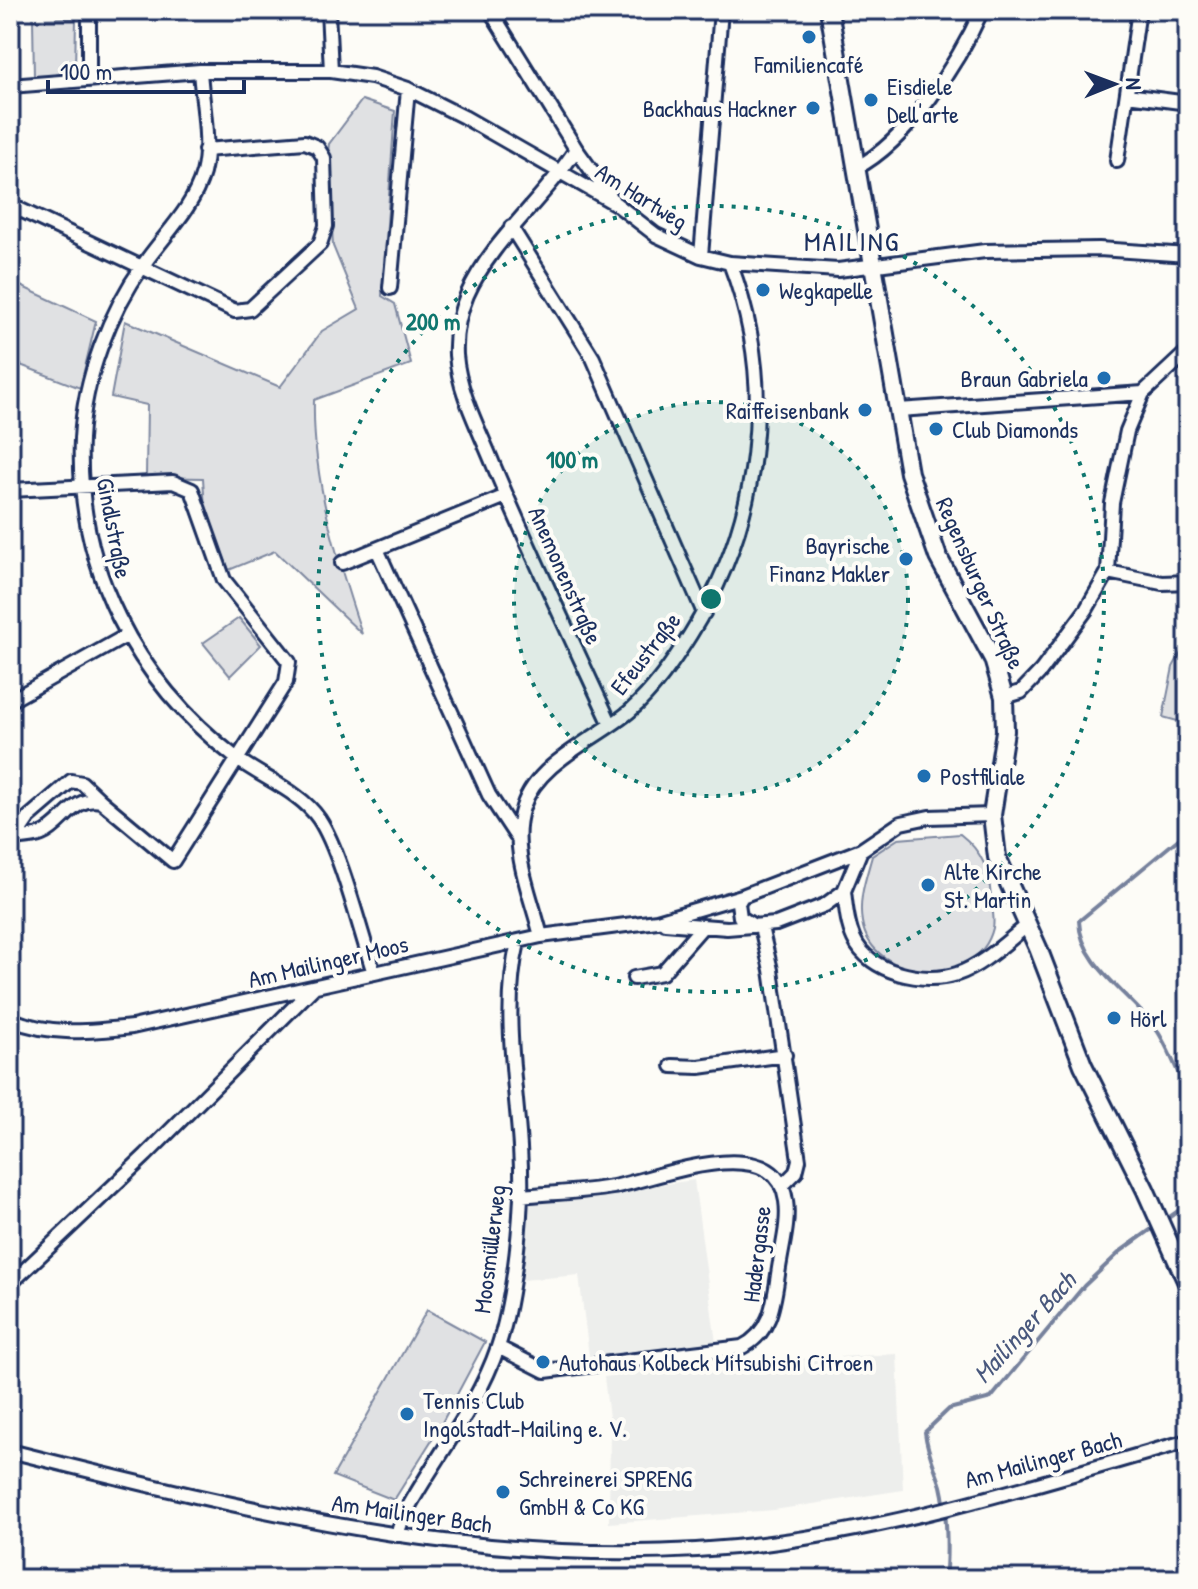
<svg xmlns="http://www.w3.org/2000/svg" width="1198" height="1589" font-family="'Patrick Hand',sans-serif">
  <style>
    .built { fill: #edeeec }
    .green { fill: #e0e1e3; stroke: #7e88a0; stroke-width: 2 }
    .lines { fill: none; stroke-linecap: round; stroke-linejoin: round }
    .stream { stroke: #76819c; stroke-width: 4 }
    .minor-casing { stroke: #1b2f5e; stroke-width: 18 }
    .tertiary-casing { stroke: #1b2f5e; stroke-width: 22 }
    .minor { stroke: #fdfcf7; stroke-width: 12 }
    .tertiary { stroke: #fdfcf7; stroke-width: 16 }
    .ring { fill: none; stroke: #0f766e; stroke-width: 4; stroke-dasharray: 4 8 }
    .poi-dot { fill: #1f6fb2; stroke: #fdfcf7; stroke-width: 3 }
    .labels { text-anchor: middle; dominant-baseline: central; stroke-width: 8; stroke-linejoin: round; paint-order: stroke }
    .poi-label { font-size: 24px; fill: #1b2f5e; stroke: #fdfcf7; text-anchor: start }
    .street-label { font-size: 24px; fill: #1b2f5e; stroke: #fdfcf7 }
    .water-label { font-size: 26px; font-style: italic; fill: #49587d; stroke: #fdfcf7 }
    .quarter-label { font-size: 28px; letter-spacing: 2px; fill: #1b2f5e; stroke: #fdfcf7 }
    .centre { fill: #0f766e; stroke: #fdfcf7; stroke-width: 4 }
    .ring-label { font-size: 24px; text-anchor: middle; font-weight: bold; fill: #0f766e; stroke: #fdfcf7; stroke-width: 8; stroke-linejoin: round; paint-order: stroke }
  </style>
  <rect width="100%" height="100%" fill="#fdfcf7"/>
  <filter id="ink" filterUnits="userSpaceOnUse"><feTurbulence type="fractalNoise" baseFrequency=".0125" numOctaves="2"/><feDisplacementMap in="SourceGraphic" scale="16" xChannelSelector="R" yChannelSelector="G"/><feConvolveMatrix kernelMatrix="1 2 1 2 8 2 1 2 1" color-interpolation-filters="sRGB"/></filter>
  <g filter="url(#ink)">
    <path class="built" d="M 694,1180 L 716,1343 L 589,1356 L 579,1275 L 523,1280 L 529,1203 Z
      M 897,1354 L 903,1490 L 774,1510 L 609,1523 L 610,1426 L 604,1377 L 720,1363 Z"/>
    <path class="green" d="M 76,18 L 75,71 L 61,78 L 34,78 L 33,19 Z
      M 362,100 L 395,111 L 382,296 L 395,304 L 411,364 L 314,400 C 312,480 337,559 362,634 L 275,551 L 229,570 L 205,509 L 203,478 L 146,477 L 147,405 L 111,397 L 125,321 L 280,387 L 322,331 L 359,309 L 333,246 L 328,152 L 329,144 Z
      M 10,281 L 96,321 L 80,388 L 10,361 Z
      M 239,618 L 261,645 L 230,676 L 203,643 Z
      M 1188,640 L 1188,724 L 1163,717 L 1173,667 Z
      M 960,834 C 983,852 989,870 991,898 C 992,907 995,919 993,928 C 978,990 872,983 862,922 C 858,899 866,878 872,856 L 898,839 Z
      M 427,1310 L 485,1342 L 438,1430 L 394,1500 L 333,1476 Z"/>
    <g class="lines">
      <path class="stream" d="M 1188,831 L 1079,921 C 1080,966 1135,997 1158,1032 C 1170,1051 1178,1074 1188,1094
        M 1164,1221 L 1188,1204
        M 945,1579 C 948,1554 947,1510 941,1486 C 935,1467 927,1452 925,1432 L 949,1409 L 991,1398 L 1084,1286 L 1121,1251 L 1156,1226"/>
      <defs>
        <path id="minor" d="M 89,10 L 89,78
          M 328,10 L 331,71
          M 490,10 L 576,149 L 612,199
          M 200,71 C 202,103 211,142 203,173 C 193,209 164,235 144,264 C 109,313 84,379 81,439 C 76,568 135,680 236,758 C 262,778 300,791 319,819 C 341,852 360,931 374,973
          M 10,86 L 200,71 L 331,71 L 372,77 L 408,89 L 464,117 L 616,204 L 656,235 L 701,256 L 730,263 L 838,270 L 985,251 L 1099,249 L 1188,255
          M 1127,95 L 1188,103
          M 576,149 C 544,200 492,239 467,295 C 459,314 455,334 456,355 C 459,393 479,429 493,464 C 530,552 571,638 611,725
          M 1117,161 L 1139,10
          M 856,168 C 908,141 958,63 982,10
          M 10,205 L 235,311 L 250,309 L 320,244 L 326,226 L 324,158 L 317,147 L 305,142 L 205,150
          M 511,227 L 593,358 L 704,613
          M 701,256 L 721,10
          M 390,288 L 408,89
          M 899,410 L 1143,393
          M 10,490 L 173,482 L 192,490 L 224,580 L 289,662 L 286,682 L 173,861 L 101,801 C 73,795 64,825 42,834 C 33,838 20,838 10,839
          M 377,549 L 489,795 L 516,836
          M 342,563 L 506,496
          M 1108,572 L 1162,583 L 1188,582
          M 1004,697 L 1021,692 L 1041,671 L 1086,610 L 1108,572 L 1112,503 L 1127,431 L 1143,393 L 1188,351
          M 10,701 L 126,636
          M 14,839 L 29,817 L 71,781 L 82,783 L 101,801
          M 844,891 C 846,907 847,924 854,939 C 869,973 925,985 957,974 C 982,966 1007,941 1028,925
          M 742,896 L 738,903 L 740,917 L 754,926
          M 665,923 L 727,928 L 776,924 L 825,905 L 844,891 L 861,850
          M 761,927 L 771,970 L 799,1160 L 796,1172 L 782,1186
          M 541,936 C 531,895 509,848 523,807 C 537,762 597,739 630,711 C 654,690 673,662 690,635 C 760,523 778,387 730,263
          M 634,978 L 662,973 L 703,926
          M 10,1019 C 51,1036 88,1032 132,1027 L 541,936 L 657,921 L 742,896 L 861,850 L 901,823 L 929,817 L 992,815
          M 672,1066 L 699,1067 L 785,1055
          M 10,1284 L 146,1155 L 314,987
          M 498,1347 L 545,1371 L 742,1347 C 775,1331 774,1295 780,1262 C 783,1243 789,1221 786,1201 C 776,1128 656,1179 613,1187 C 583,1192 551,1193 521,1196
          M 10,1451 C 261,1514 517,1578 778,1542 C 918,1523 1053,1479 1188,1441
          M 397,1535 L 403,1517 C 433,1460 477,1409 498,1347 C 512,1305 519,1242 521,1197 C 524,1112 498,1026 518,942"/>
        <path id="tertiary" d="M 829,10 L 909,473 L 938,557 L 993,659 L 1004,697 L 1005,731 L 992,815 L 997,857 L 1038,948 L 1083,1065 L 1145,1189 L 1188,1285"/>
      </defs>
      <use href="#minor" class="minor-casing"/>
      <use href="#tertiary" class="tertiary-casing"/>
      <use href="#minor" class="minor"/>
      <use href="#tertiary" class="tertiary"/>
    </g>
  </g>
  <circle cx="711" cy="599" r="197" fill="#0f766e" fill-opacity=".12"/>
  <g class="ring">
    <circle cx="711" cy="599" r="197"/>
    <circle cx="711" cy="599" r="393"/>
  </g>
  <g class="poi-dot">
    <circle cx="809" cy="37" r="8"/>
    <circle cx="871" cy="100" r="8"/>
    <circle cx="813" cy="108" r="8"/>
    <circle cx="763" cy="290" r="8"/>
    <circle cx="1104" cy="378" r="8"/>
    <circle cx="865" cy="410" r="8"/>
    <circle cx="936" cy="429" r="8"/>
    <circle cx="906" cy="559" r="8"/>
    <circle cx="924" cy="776" r="8"/>
    <circle cx="928" cy="885" r="8"/>
    <circle cx="1114" cy="1018" r="8"/>
    <circle cx="543" cy="1362" r="8"/>
    <circle cx="407" cy="1414" r="8"/>
    <circle cx="503" cy="1492" r="8"/>
  </g>
  <g class="labels">
    <g class="poi-label">
      <text x="809" y="64" text-anchor="middle">Familiencafé</text>
      <text x="887" y="86">Eisdiele<tspan x="887" dy="28">Dell'arte</tspan></text>
      <text x="797" y="108" text-anchor="end">Backhaus Hackner</text>
      <text x="779" y="290">Wegkapelle</text>
      <text x="1088" y="378" text-anchor="end">Braun Gabriela</text>
      <text x="849" y="410" text-anchor="end">Raiffeisenbank</text>
      <text x="952" y="429">Club Diamonds</text>
      <text x="890" y="545" text-anchor="end">Bayrische<tspan x="890" dy="28">Finanz Makler</tspan></text>
      <text x="940" y="776">Postfiliale</text>
      <text x="944" y="871">Alte Kirche<tspan x="944" dy="28">St. Martin</tspan></text>
      <text x="1130" y="1018">Hörl</text>
      <text x="559" y="1362">Autohaus Kolbeck Mitsubishi Citroen</text>
      <text x="423" y="1400">Tennis Club<tspan x="423" dy="28">Ingolstadt-Mailing e. V.</tspan></text>
      <text x="519" y="1478">Schreinerei SPRENG<tspan x="519" dy="28">GmbH &amp; Co KG</tspan></text>
    </g>
    <g class="street-label">
      <text transform="translate(642 196) rotate(32)">Am Hartweg</text>
      <text transform="translate(115 528) rotate(79)">Gindlstraße</text>
      <text transform="translate(566 575) rotate(66)">Anemonenstraße</text>
      <text transform="translate(981 583) rotate(66)">Regensburger Straße</text>
      <text transform="translate(645 653) rotate(-52)">Efeustraße</text>
      <text transform="translate(328 961) rotate(-13)">Am Mailinger Moos</text>
      <text transform="translate(489 1249) rotate(-83)">Moosmüllerweg</text>
      <text transform="translate(756 1254) rotate(-83)">Hadergasse</text>
      <text transform="translate(1043 1459) rotate(-15)">Am Mailinger Bach</text>
      <text transform="translate(412 1513) rotate(8)">Am Mailinger Bach</text>
    </g>
    <g class="water-label">
      <text transform="translate(1024 1327) rotate(-48)">Mailinger Bach</text>
    </g>
    <g class="quarter-label">
      <text x="852" y="241">MAILING</text>
    </g>
  </g>
  <circle cx="711" cy="599" r="12" class="centre"/>
  <g class="ring-label">
    <text x="433" y="330">200 m</text>
    <text x="572" y="468">100 m</text>
  </g>
  <rect width="1198" height="1589" fill="none" stroke="#fdfcf7" stroke-width="40"/>
  <rect x="20" y="20" width="1158" height="1549" fill="none" stroke="#1b2f5e" stroke-width="3" filter="url(#ink)"/>
  <g transform="translate(1114 84) rotate(89)" stroke="#fdfcf7" stroke-width="6" paint-order="stroke">
  <path d="M0-6L14 30L0 20L-14 30Z" fill="#1b2f5e"/>
  <text y="-12" font-size="22" font-weight="bold" text-anchor="middle" fill="#1b2f5e">N</text>
  </g>
  <path d="M48 80v12h196v-12" fill="none" stroke="#1b2f5e" stroke-width="4"/>
  <text x="60" y="80" font-size="24" fill="#1b2f5e" stroke="#fdfcf7" stroke-width="6" paint-order="stroke">100 m</text>
</svg>
